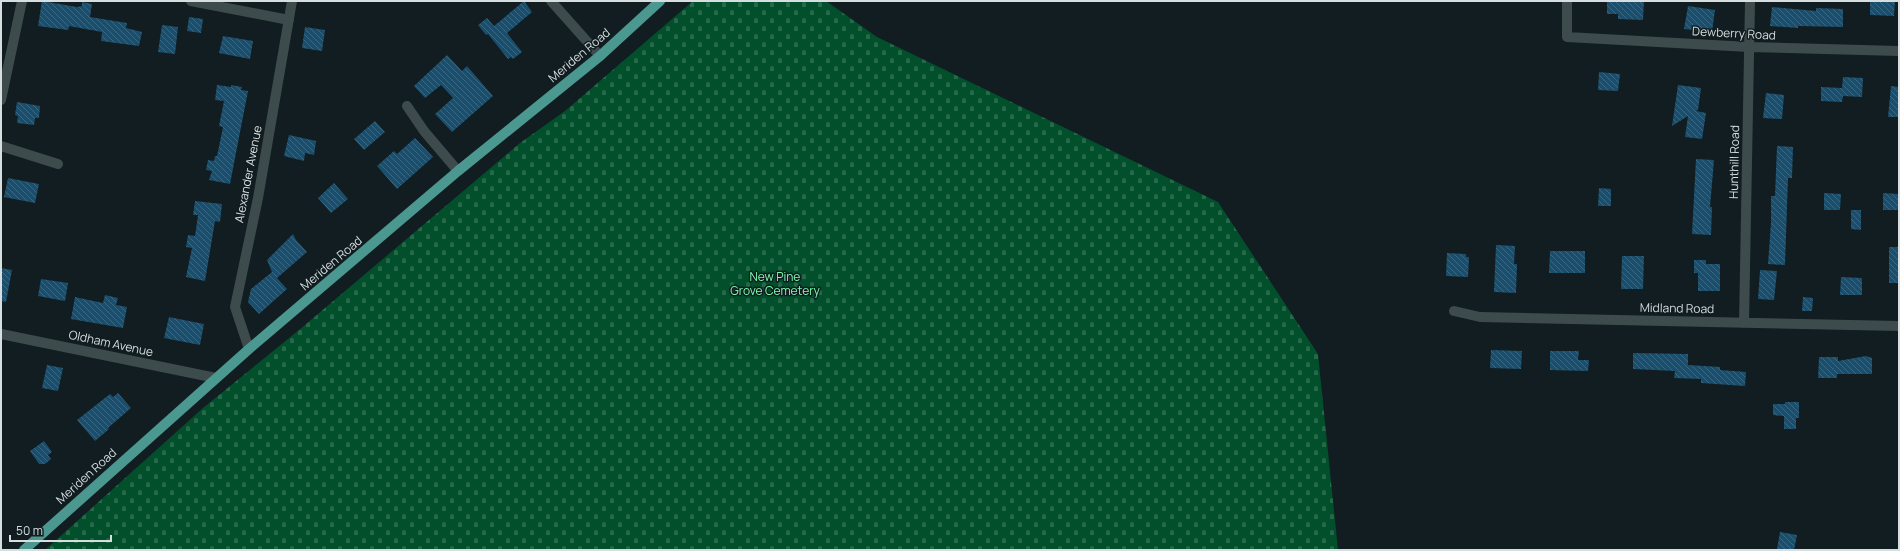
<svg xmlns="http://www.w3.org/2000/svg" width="1900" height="551" font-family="Manrope,sans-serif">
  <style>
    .cemetery { fill: url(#cemetery-stones) }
    .building { fill: url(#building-back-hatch) }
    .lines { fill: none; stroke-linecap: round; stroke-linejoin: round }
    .minor { stroke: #3e4b4d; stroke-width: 10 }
    .major { stroke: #4b9890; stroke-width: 10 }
    .labels { text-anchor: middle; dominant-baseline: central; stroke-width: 3; stroke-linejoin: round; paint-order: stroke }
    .street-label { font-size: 12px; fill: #d6dee0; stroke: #111d20 }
    .park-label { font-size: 12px; fill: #7dfbaf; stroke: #111d20 }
  </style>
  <defs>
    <pattern id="cemetery-stones" width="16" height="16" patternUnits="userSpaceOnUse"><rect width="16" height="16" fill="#01502b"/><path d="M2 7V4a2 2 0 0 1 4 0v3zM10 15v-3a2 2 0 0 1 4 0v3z" fill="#256949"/></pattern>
    <pattern id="building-back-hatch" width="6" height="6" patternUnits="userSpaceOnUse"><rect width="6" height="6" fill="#1a4e6d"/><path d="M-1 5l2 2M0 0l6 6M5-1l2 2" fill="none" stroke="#3b6782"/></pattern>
  </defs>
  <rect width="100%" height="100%" fill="#111d20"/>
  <path class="cemetery" d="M 693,1 L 826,1 L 877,37 L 1218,202 L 1318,354 L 1338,550 L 45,550 L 203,408 L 299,330 L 520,143 L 565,111 Z"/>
  <path class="building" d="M 42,1 L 77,7 L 82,6 L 82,2 L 92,4 L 90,17 L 127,23 L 126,28 L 142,32 L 139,46 L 101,41 L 102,32 L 69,26 L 68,30 L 38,26 Z
    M 524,1 L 532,12 L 507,33 L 522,52 L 513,59 L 511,57 L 508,59 L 488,34 L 486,35 L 478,25 L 487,18 L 494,26 Z
    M 1607,1 L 1644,1 L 1643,20 L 1618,19 L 1618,14 L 1607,14 Z
    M 1870,1 L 1895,1 L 1894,16 L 1870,15 Z
    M 1688,6 L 1715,10 L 1712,32 L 1684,29 Z
    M 1772,7 L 1816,11 L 1816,8 L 1843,9 L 1843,27 L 1798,26 L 1798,28 L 1770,26 Z
    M 189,17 L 203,19 L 201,33 L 187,31 Z
    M 162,25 L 178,27 L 175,54 L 158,52 Z
    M 305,27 L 325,30 L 322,51 L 302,48 Z
    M 223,36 L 253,41 L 250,59 L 219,53 Z
    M 447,55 L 462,71 L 467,66 L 493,96 L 452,132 L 435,114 L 453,98 L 441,85 L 425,98 L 414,86 Z
    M 1599,72 L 1620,74 L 1618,91 L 1598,90 Z
    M 1843,77 L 1863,78 L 1862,97 L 1843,96 L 1842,102 L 1821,101 L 1821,87 L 1842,88 Z
    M 217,85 L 231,87 L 231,85 L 242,87 L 241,90 L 248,91 L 230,184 L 209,180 L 212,171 L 206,170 L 208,160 L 214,161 L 215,156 L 217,156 L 223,127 L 219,126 L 224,101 L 215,100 Z
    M 1678,85 L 1701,88 L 1698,110 L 1696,111 L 1706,113 L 1702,139 L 1685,137 L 1688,116 L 1672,126 Z
    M 1891,86 L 1899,87 L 1899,117 L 1888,117 Z
    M 1766,93 L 1784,95 L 1782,119 L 1763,118 Z
    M 17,102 L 40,106 L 39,118 L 35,118 L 34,125 L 17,123 L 18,116 L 15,115 Z
    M 375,121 L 385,132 L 364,150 L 354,139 Z
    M 289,135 L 316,141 L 314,155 L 305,153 L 304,161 L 284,156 Z
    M 415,138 L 433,157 L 397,189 L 377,166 L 394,151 L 397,154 Z
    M 1777,146 L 1793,147 L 1792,178 L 1788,178 L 1785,265 L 1768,264 L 1771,223 L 1771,196 L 1775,196 Z
    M 1696,159 L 1714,160 L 1710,207 L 1712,207 L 1711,235 L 1692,234 Z
    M 8,178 L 39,184 L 35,203 L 4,197 Z
    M 334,183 L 348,199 L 331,213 L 318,198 Z
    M 1599,188 L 1611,189 L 1611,206 L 1598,206 Z
    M 1824,193 L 1841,194 L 1840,210 L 1824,210 Z
    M 1883,193 L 1899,194 L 1899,210 L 1883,210 Z
    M 195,201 L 222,204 L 220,222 L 215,221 L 205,281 L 186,277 L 192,248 L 186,247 L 188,235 L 195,236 L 198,215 L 193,215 Z
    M 1851,210 L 1861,210 L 1861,230 L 1851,229 Z
    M 293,234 L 296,240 L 307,252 L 277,278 L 287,289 L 259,314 L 248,302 L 251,289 L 272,272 L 267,260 Z
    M 1496,245 L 1515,246 L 1514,264 L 1517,264 L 1516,293 L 1494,292 Z
    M 1889,247 L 1899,247 L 1899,283 L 1889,283 Z
    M 1550,251 L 1585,251 L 1585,273 L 1549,273 Z
    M 1447,253 L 1466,254 L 1466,257 L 1469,257 L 1468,277 L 1446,276 Z
    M 1622,256 L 1644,256 L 1643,289 L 1621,289 Z
    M 1694,260 L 1706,260 L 1706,264 L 1720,264 L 1720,291 L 1698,291 L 1698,273 L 1694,273 Z
    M 1,268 L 12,270 L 6,302 L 1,301 Z
    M 1760,270 L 1777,271 L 1774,300 L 1758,299 Z
    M 1841,277 L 1862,278 L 1862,295 L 1840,295 Z
    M 41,279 L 68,283 L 65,301 L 38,296 Z
    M 105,295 L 118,298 L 116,305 L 127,307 L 123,328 L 71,319 L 75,297 L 103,303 Z
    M 1803,297 L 1813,298 L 1812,311 L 1802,311 Z
    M 169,317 L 204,324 L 200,345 L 164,338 Z
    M 1491,350 L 1522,351 L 1521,369 L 1490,368 Z
    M 1550,351 L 1579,351 L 1578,360 L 1589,360 L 1588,371 L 1550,370 Z
    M 1633,353 L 1688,354 L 1688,365 L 1720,367 L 1720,370 L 1746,372 L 1745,386 L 1701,383 L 1701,379 L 1674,378 L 1675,371 L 1633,369 Z
    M 1866,356 L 1872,358 L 1872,374 L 1837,374 L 1837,378 L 1818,378 L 1819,357 L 1838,357 L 1838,361 Z
    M 47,365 L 63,368 L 58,391 L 42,388 Z
    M 118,393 L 131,408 L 108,428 L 109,429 L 95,441 L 77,420 L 110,394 L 113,397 Z
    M 1785,402 L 1799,402 L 1799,418 L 1796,418 L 1796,429 L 1784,429 L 1784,416 L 1773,415 L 1773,404 L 1785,404 Z
    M 44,441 L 52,452 L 48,455 L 51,459 L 45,464 L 39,464 L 30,451 Z
    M 1780,532 L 1797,535 L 1794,550 L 1777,549 Z"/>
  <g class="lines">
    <path class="minor" d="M 191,1 L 289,20
      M 551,1 L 600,56
      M 1567,1 L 1567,37 L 1749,47 L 1899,51
      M 1,100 L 22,1
      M 407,106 L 424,131 L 458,171
      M 1,146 L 58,164
      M 1454,311 L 1480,317 L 1899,326
      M 1744,323 L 1750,1
      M 1,334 L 216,378
      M 249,349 L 235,307 L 258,198 L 292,1"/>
    <path class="major" d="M 24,550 L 249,349 L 458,171 L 600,56 L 660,1"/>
  </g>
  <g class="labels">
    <g class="street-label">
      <text transform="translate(1734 33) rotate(3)">Dewberry Road</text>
      <text transform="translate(579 55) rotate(-40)">Meriden Road</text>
      <text transform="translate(1734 162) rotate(-89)">Hunthill Road</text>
      <text transform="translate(248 174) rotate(-79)">Alexander Avenue</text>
      <text transform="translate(331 263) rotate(-40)">Meriden Road</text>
      <text transform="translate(1677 308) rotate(1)">Midland Road</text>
      <text transform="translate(111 343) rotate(12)">Oldham Avenue</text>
      <text transform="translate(86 476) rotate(-42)">Meriden Road</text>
    </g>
    <g class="park-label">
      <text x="775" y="276">New Pine<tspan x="775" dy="14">Grove Cemetery</tspan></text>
    </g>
  </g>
  <rect width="1900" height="551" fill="none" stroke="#d6dee0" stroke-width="4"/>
  <path d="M10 535v6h101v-6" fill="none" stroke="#d6dee0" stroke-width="2"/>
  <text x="16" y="535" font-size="12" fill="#d6dee0" stroke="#111d20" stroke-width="3" paint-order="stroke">50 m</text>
</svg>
